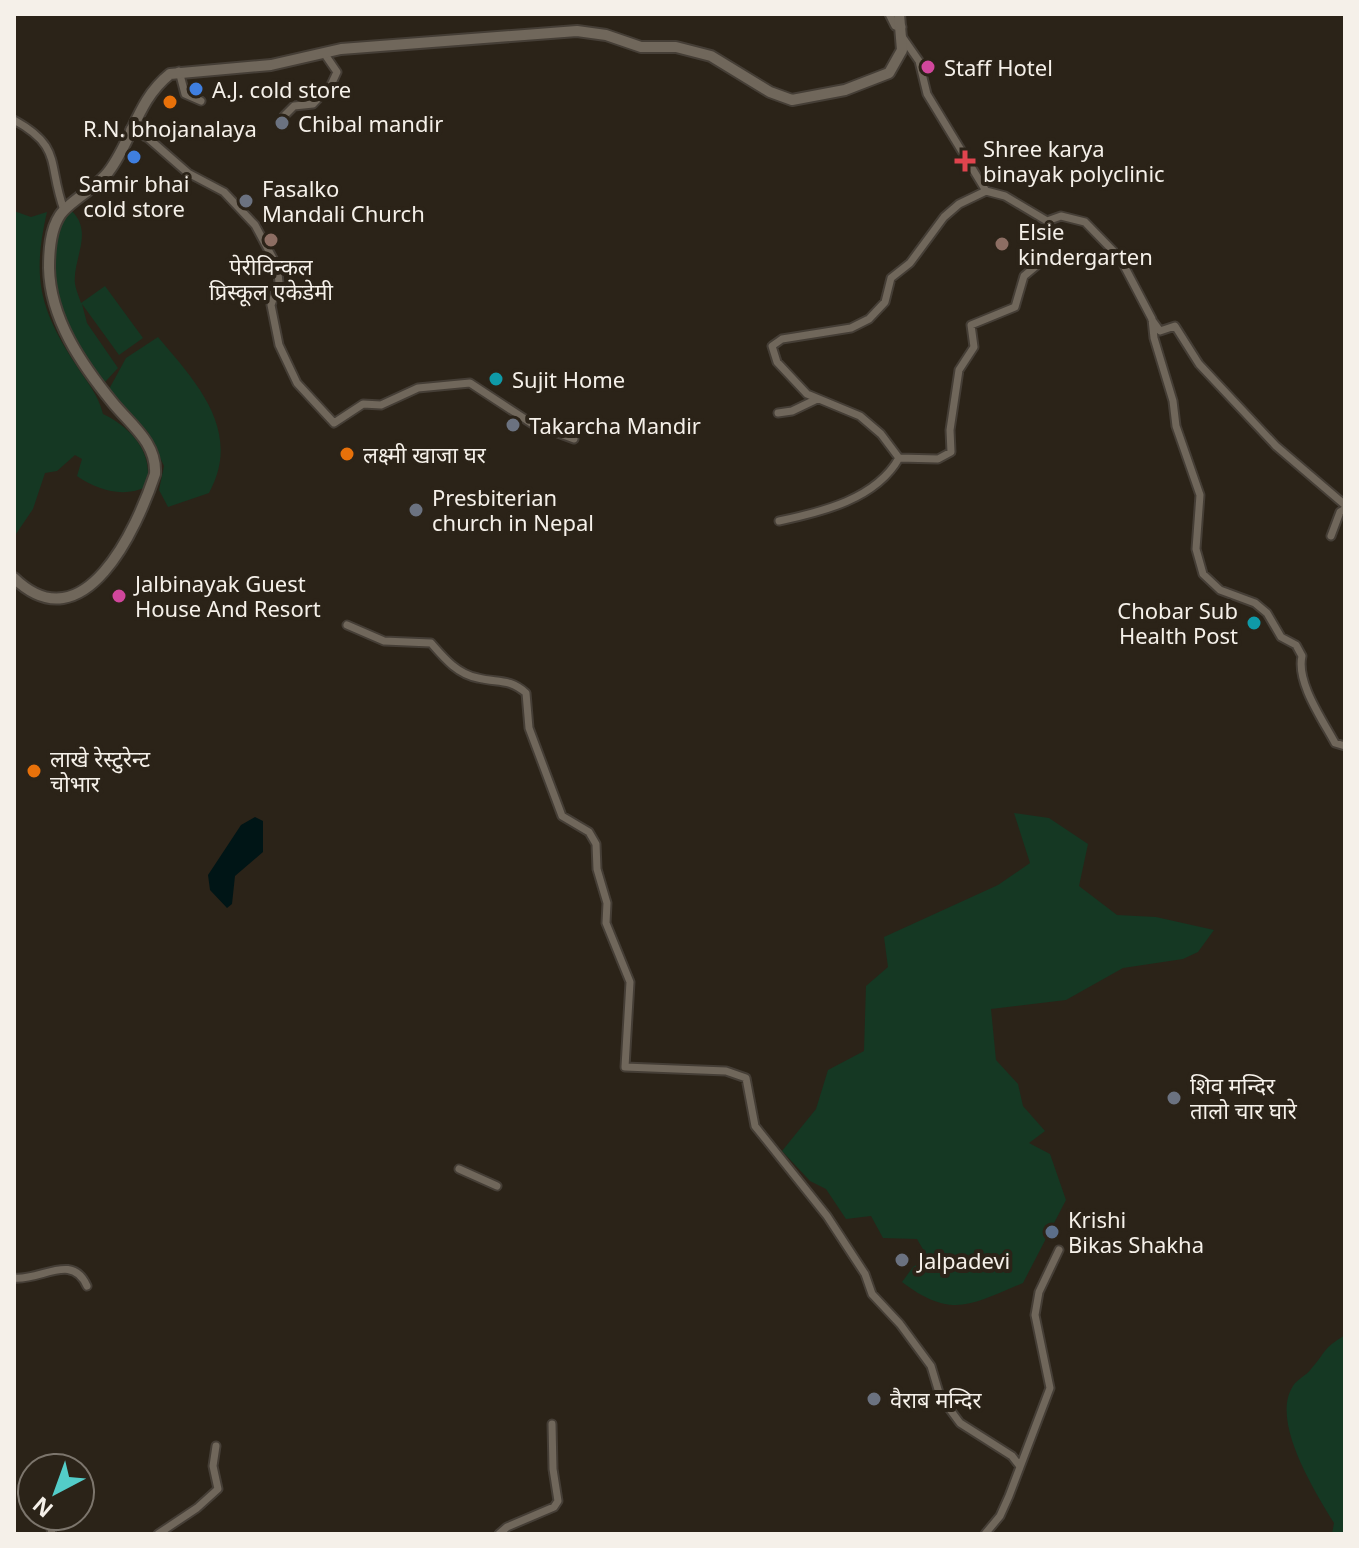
<svg xmlns="http://www.w3.org/2000/svg" width="1359" height="1548" font-family="'Noto Sans','Noto Sans Devanagari',sans-serif">
  <style>
    .green { fill: #153823 }
    .water { fill: #001516 }
    .lines { fill: none; stroke-linecap: round; stroke-linejoin: round }
    .minor-casing { stroke: #453e36; stroke-width: 11 }
    .secondary-casing { stroke: #453e36; stroke-width: 14 }
    .minor { stroke: #70675b; stroke-width: 7 }
    .secondary { stroke: #70675b; stroke-width: 10 }
    .hotel-dot { fill: #d1479c; stroke: #2b2318; stroke-width: 3 }
    .shop-dot { fill: #3f7fe0; stroke: #2b2318; stroke-width: 3 }
    .food-dot { fill: #e8710a; stroke: #2b2318; stroke-width: 3 }
    .worship-dot { fill: #6b7280; stroke: #2b2318; stroke-width: 3 }
    .health-dot { fill: #e0444e; stroke: #2b2318; stroke-width: 3 }
    .education-dot { fill: #8d6e63; stroke: #2b2318; stroke-width: 3 }
    .culture-dot { fill: #0f9aa8; stroke: #2b2318; stroke-width: 3 }
    .service-dot { fill: #5c6f8a; stroke: #2b2318; stroke-width: 3 }
    .labels { text-anchor: middle; dominant-baseline: central; stroke-width: 8; stroke-linejoin: round; paint-order: stroke }
    .poi-label { font-size: 22px; fill: #f5f0e9; stroke: #2b2318; text-anchor: start }
  </style>
  <rect width="100%" height="100%" fill="#2b2318"/>
  <path class="green" d="M 67,207 C 97,229 72,258 75,284 C 76,290 79,297 81,303 L 105,286 L 143,338 L 119,355 L 82,304 L 87,323 L 118,368 L 105,382 C 76,346 33,283 51,234 C 55,225 62,216 67,207 Z
    M 14,211 L 31,217 L 47,212 C 32,277 39,308 76,365 C 87,382 98,394 103,414 C 132,428 155,454 146,487 C 123,498 97,490 77,476 L 82,459 L 75,455 L 57,471 L 45,473 L 33,509 L 16,534 Z
    M 158,337 C 196,382 243,431 209,493 L 168,507 L 159,490 L 164,466 L 148,432 L 108,391 L 126,358 Z
    M 1014,813 L 1049,818 L 1088,844 L 1079,886 L 1117,915 L 1156,917 L 1214,930 L 1198,952 L 1183,959 L 1123,968 L 1066,1000 L 991,1009 L 996,1060 L 1018,1084 L 1023,1106 L 1045,1131 L 1029,1143 L 1050,1154 L 1066,1200 L 1023,1283 C 972,1304 952,1320 902,1282 L 913,1267 L 928,1258 L 917,1239 L 883,1238 L 871,1216 L 846,1219 L 826,1189 L 810,1181 L 782,1151 L 816,1109 L 828,1070 L 864,1051 L 866,986 L 888,967 L 884,937 L 998,885 L 1030,863 Z
    M 1345,1335 L 1345,1534 L 1332,1534 L 1334,1523 C 1315,1492 1270,1421 1293,1386 C 1297,1379 1306,1376 1311,1369 C 1327,1351 1321,1350 1345,1335 Z"/>
  <path class="water" d="M 255,817 L 263,821 L 263,852 L 235,876 L 232,904 L 227,908 L 210,890 L 208,875 L 241,825 Z"/>
  <g class="lines">
    <defs>
      <path id="minor" d="M 889,14 L 895,26 L 902,27
        M 903,38 L 919,61 L 927,94 L 986,191 L 1005,196 L 1047,221 L 1061,216 L 1085,222 L 1120,258 L 1152,319 L 1154,338 L 1173,401 L 1176,426 L 1200,495 L 1196,549 L 1203,574 L 1220,590 L 1255,603 L 1267,613 L 1281,637 L 1296,645 L 1302,656 C 1296,682 1322,719 1335,743 L 1345,746
        M 179,71 L 185,94 L 201,101
        M 284,116 L 294,106 L 313,104 L 331,85 L 337,72 L 324,53
        M 14,120 C 63,147 47,163 64,210
        M 130,129 L 148,138 L 188,173 L 224,192 L 255,225 L 277,266 L 279,282 L 271,305 L 279,345 L 297,383 L 334,423 L 363,404 L 381,405 L 418,388 L 470,383 L 531,423 L 574,439
        M 1152,320 L 1160,331 L 1175,326 L 1199,364 L 1276,446 L 1345,505
        M 778,413 L 792,411 L 815,400
        M 899,458 L 938,459 L 951,452 L 950,430 L 959,370 L 974,347 L 971,325 L 1015,307 L 1024,276 L 1036,266
        M 779,521 C 822,512 876,499 899,458 L 881,434 L 860,416 L 807,394 L 777,362 L 772,346 L 782,339 L 851,328 L 869,319 L 885,302 L 891,278 L 910,263 L 944,217 L 959,204 L 986,191
        M 1331,536 L 1340,512 L 1345,509
        M 347,625 L 384,641 L 431,643 C 444,658 457,674 478,678 C 498,683 509,678 526,693 L 529,728 L 562,816 L 589,832 L 596,844 L 597,869 L 607,903 L 606,923 L 630,982 L 625,1067 L 726,1071 L 746,1078 L 755,1126 L 827,1216 L 865,1274 L 872,1294 L 900,1324 L 931,1366 L 940,1396 L 960,1423 L 1012,1456 L 1019,1465
        M 459,1169 L 497,1186
        M 14,1278 C 41,1281 72,1252 87,1286
        M 49,1519 L 52,1534
        M 158,1534 L 197,1508 L 218,1489 L 213,1466 L 216,1446
        M 499,1534 L 507,1527 L 554,1507 L 558,1501 L 553,1469 L 552,1424
        M 985,1534 L 1000,1516 L 1009,1496 L 1050,1388 L 1035,1315 L 1039,1292 L 1059,1250"/>
      <path id="secondary" d="M 14,578 C 84,646 137,528 155,474 C 157,443 131,425 113,403 C 82,365 50,319 49,268 C 49,251 50,230 60,215 C 69,201 97,188 109,171 C 133,139 137,100 170,74 L 271,65 L 341,49 L 577,31 L 606,35 L 641,47 L 676,47 L 711,56 L 770,92 L 792,100 L 845,90 L 889,73 L 902,50 L 899,14"/>
    </defs>
    <use href="#minor" class="minor-casing"/>
    <use href="#secondary" class="secondary-casing"/>
    <use href="#minor" class="minor"/>
    <use href="#secondary" class="secondary"/>
  </g>
  <g class="hotel-dot">
    <circle cx="928" cy="67" r="8"/>
    <circle cx="119" cy="596" r="8"/>
  </g>
  <g class="shop-dot">
    <circle cx="196" cy="89" r="8"/>
    <circle cx="134" cy="157" r="8"/>
  </g>
  <g class="food-dot">
    <circle cx="170" cy="102" r="8"/>
    <circle cx="347" cy="454" r="8"/>
    <circle cx="34" cy="771" r="8"/>
  </g>
  <g class="worship-dot">
    <circle cx="282" cy="123" r="8"/>
    <circle cx="246" cy="201" r="8"/>
    <circle cx="513" cy="425" r="8"/>
    <circle cx="416" cy="510" r="8"/>
    <circle cx="1174" cy="1098" r="8"/>
    <circle cx="902" cy="1260" r="8"/>
    <circle cx="874" cy="1399" r="8"/>
  </g>
  <path class="health-dot" d="M961 149h8v8h8v8h-8v8h-8v-8h-8v-8h8z"/>
  <g class="education-dot">
    <circle cx="271" cy="240" r="8"/>
    <circle cx="1002" cy="244" r="8"/>
  </g>
  <g class="culture-dot">
    <circle cx="496" cy="379" r="8"/>
    <circle cx="1254" cy="623" r="8"/>
  </g>
  <circle class="service-dot" cx="1052" cy="1232" r="8"/>
  <g class="labels">
    <g class="poi-label">
      <text x="944" y="67">Staff Hotel</text>
      <text x="212" y="89">A.J. cold store</text>
      <text x="298" y="123">Chibal mandir</text>
      <text x="170" y="128" text-anchor="middle">R.N. bhojanalaya</text>
      <text x="983" y="148">Shree karya<tspan x="983" dy="25">binayak polyclinic</tspan></text>
      <text x="134" y="183" text-anchor="middle">Samir bhai<tspan x="134" dy="25">cold store</tspan></text>
      <text x="262" y="188">Fasalko<tspan x="262" dy="25">Mandali Church</tspan></text>
      <text x="1018" y="231">Elsie<tspan x="1018" dy="25">kindergarten</tspan></text>
      <text x="271" y="266" text-anchor="middle">पेरीविन्कल<tspan x="271" dy="25">प्रिस्कूल एकेडेमी</tspan></text>
      <text x="512" y="379">Sujit Home</text>
      <text x="529" y="425">Takarcha Mandir</text>
      <text x="363" y="454">लक्ष्मी खाजा घर</text>
      <text x="432" y="497">Presbiterian<tspan x="432" dy="25">church in Nepal</tspan></text>
      <text x="135" y="583">Jalbinayak Guest<tspan x="135" dy="25">House And Resort</tspan></text>
      <text x="1238" y="610" text-anchor="end">Chobar Sub<tspan x="1238" dy="25">Health Post</tspan></text>
      <text x="50" y="758">लाखे रेस्टुरेन्ट<tspan x="50" dy="25">चोभार</tspan></text>
      <text x="1190" y="1085">शिव मन्दिर<tspan x="1190" dy="25">तालो चार घारे</tspan></text>
      <text x="1068" y="1219">Krishi<tspan x="1068" dy="25">Bikas Shakha</tspan></text>
      <text x="918" y="1260">Jalpadevi</text>
      <text x="890" y="1399">वैराब मन्दिर</text>
    </g>
  </g>
  <rect width="1359" height="1548" fill="none" stroke="#f5f0e9" stroke-width="32"/>
  <g transform="translate(56 1492) rotate(221)"><circle r="38" fill="#2b2318" stroke="#7c756c" stroke-width="2"/>
  <path d="M0-6L14 30L0 20L-14 30Z" fill="#53cdc9"/>
  <text y="-12" font-size="22" font-weight="bold" text-anchor="middle" fill="#f5f0e9">N</text>
  </g>
</svg>
